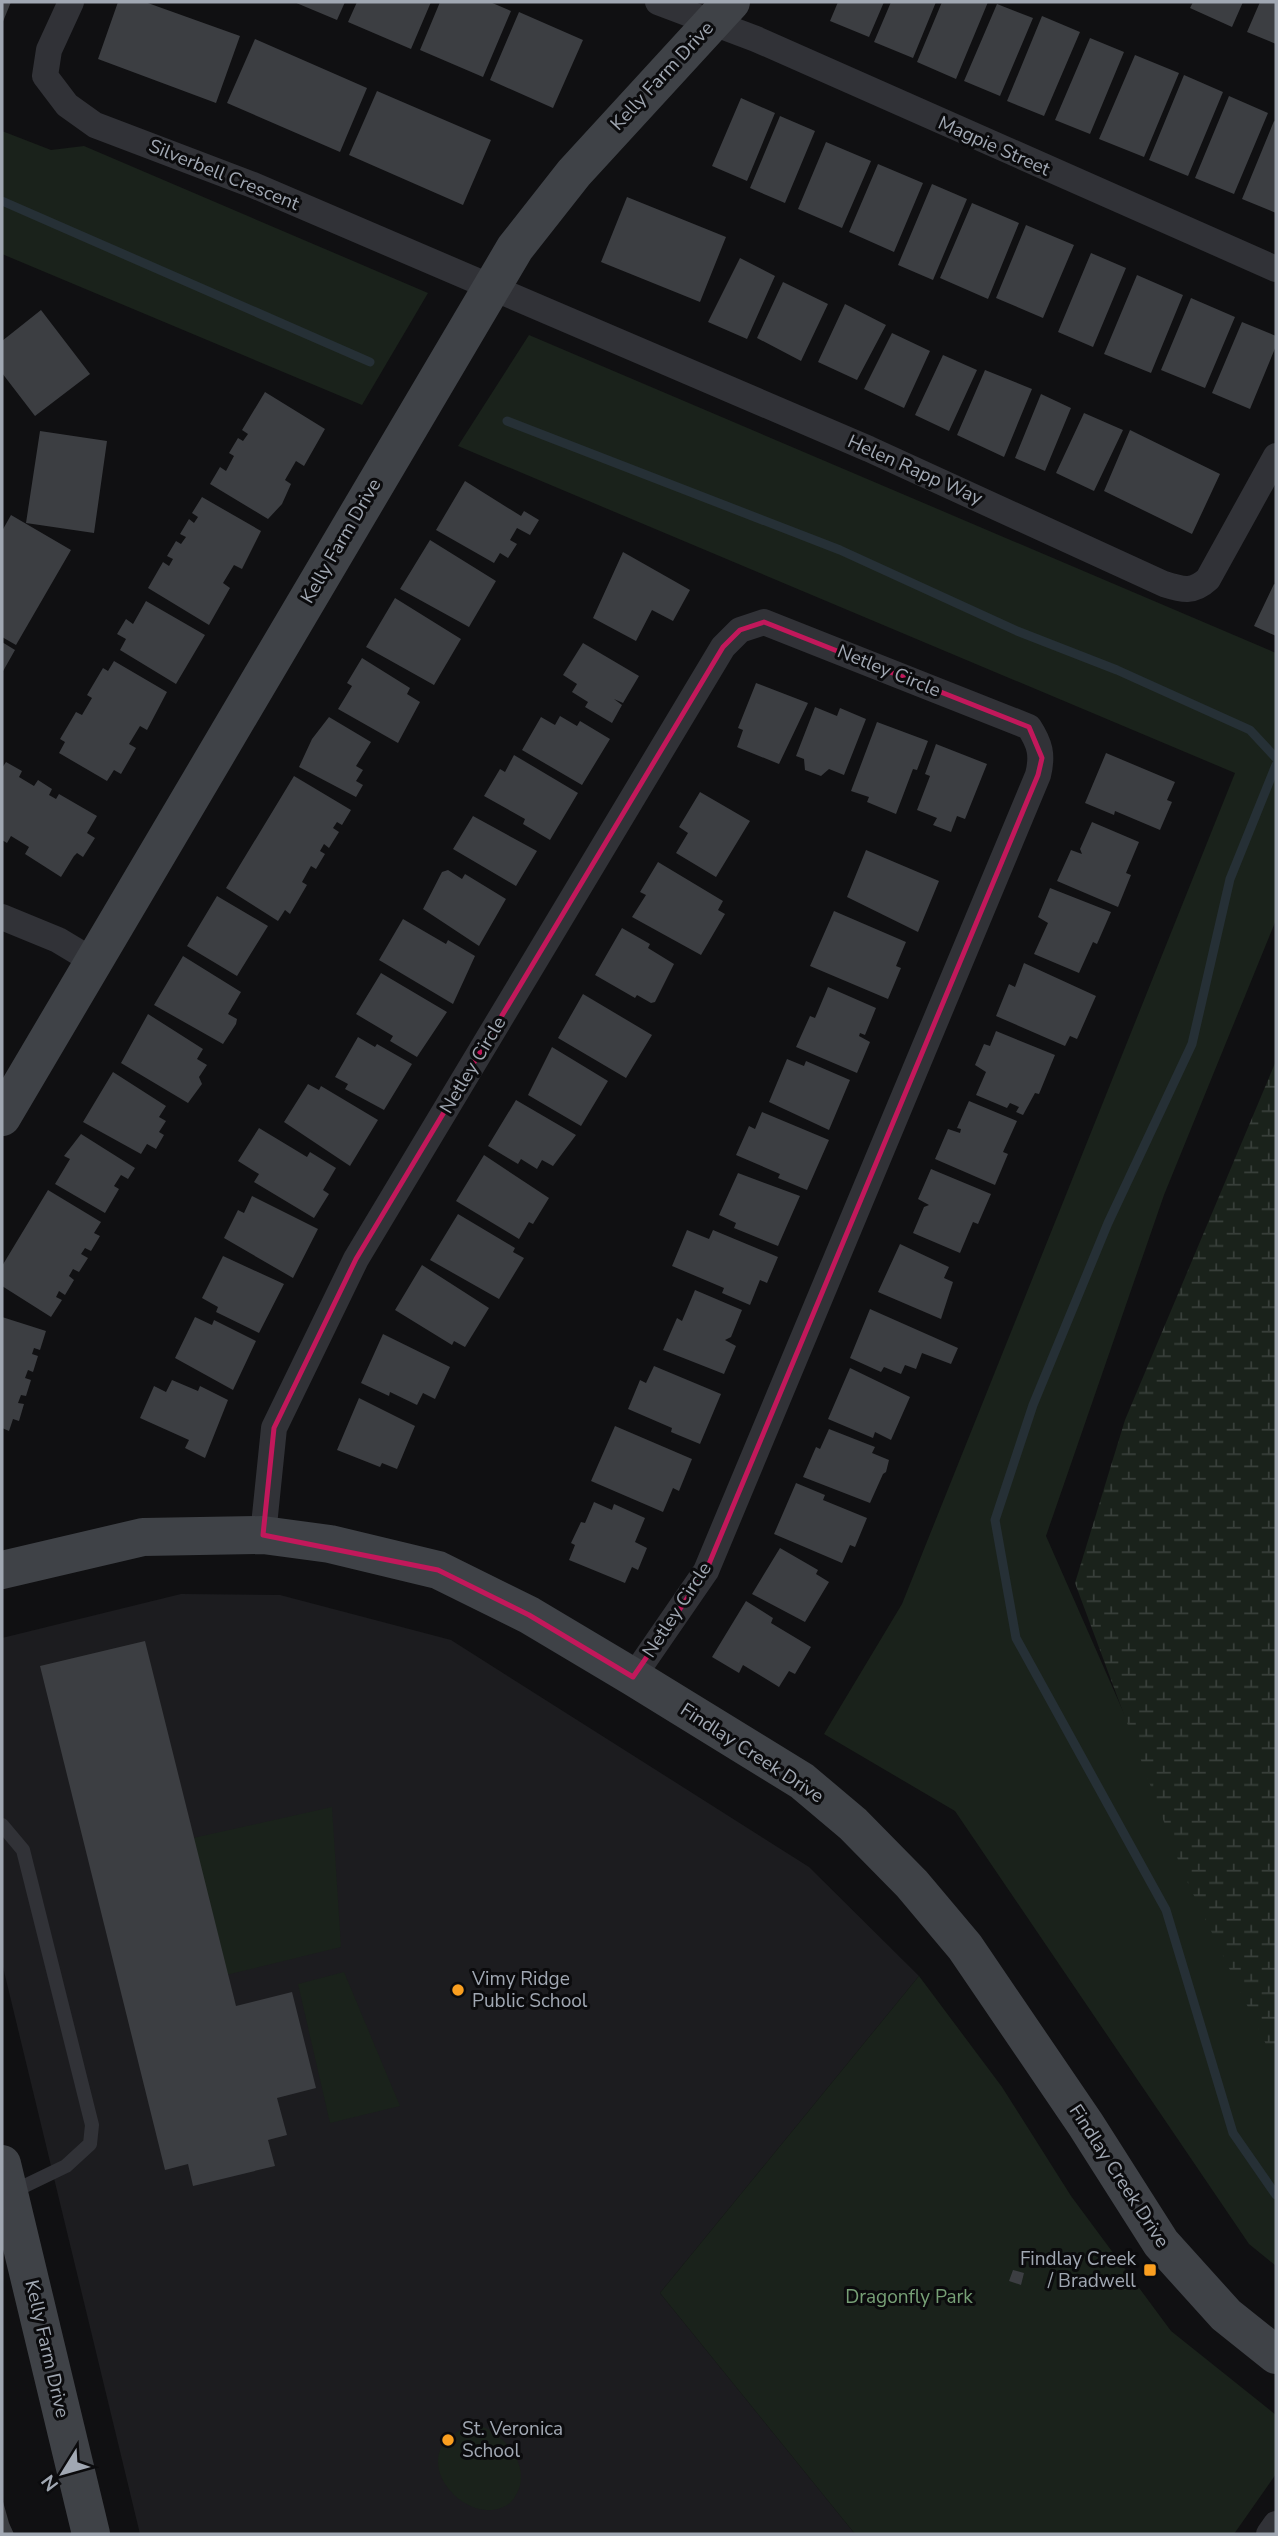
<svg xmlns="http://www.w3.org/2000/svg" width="1278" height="2536" font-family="'Nunito Sans',sans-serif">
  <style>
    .built { fill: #1c1c1f }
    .green { fill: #1a221b }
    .wetland { fill: url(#wetland-marsh) }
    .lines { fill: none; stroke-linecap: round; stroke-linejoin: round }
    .stream { stroke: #263036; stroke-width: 9 }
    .building { fill: #3c3e42 }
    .lane { stroke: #313237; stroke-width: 14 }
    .street { stroke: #313237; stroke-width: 26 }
    .secondary { stroke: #3f4247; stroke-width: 38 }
    .marked { fill: none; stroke: #c2185b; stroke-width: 5; stroke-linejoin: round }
    .poi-dot { fill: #fa9f20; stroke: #0b0b0d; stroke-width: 2.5 }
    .labels { text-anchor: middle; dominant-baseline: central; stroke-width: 6; stroke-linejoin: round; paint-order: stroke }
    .street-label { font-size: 19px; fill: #a1a8b3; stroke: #0b0b0d }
    .poi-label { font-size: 19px; fill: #a1a8b3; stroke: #0b0b0d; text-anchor: start }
    .park-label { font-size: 19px; fill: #77a076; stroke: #0b0b0d }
  </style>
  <defs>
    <pattern id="wetland-marsh" width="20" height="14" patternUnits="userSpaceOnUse" patternTransform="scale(1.75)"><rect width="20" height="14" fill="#1a221b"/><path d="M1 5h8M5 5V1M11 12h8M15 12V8" fill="none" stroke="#383f3a"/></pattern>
  </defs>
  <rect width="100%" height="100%" fill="#101012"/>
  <path class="built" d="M 181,1594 L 280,1595 L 451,1640 L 809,1867 L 919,1976 L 660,2293 L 855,2534 L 140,2534 L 2,1963 L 2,1638 Z"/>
  <path class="green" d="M 2,131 L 51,150 L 84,146 L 428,293 L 362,405 L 2,254 Z
    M 529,335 L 1276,653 L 1276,920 L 1164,1195 L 1046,1536 L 1276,2059 L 1276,2266 L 1249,2244 L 955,1811 L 824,1734 L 902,1604 L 1235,773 L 458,446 Z
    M 332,1807 L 341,1947 L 226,1975 L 193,1838 Z
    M 344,1972 L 400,2106 L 330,2123 L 298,1984 Z
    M 919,1976 L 1002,2087 L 1071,2196 L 1171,2331 L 1276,2415 L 1276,2474 L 1234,2534 L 855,2534 L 660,2293 Z
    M 477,2424 C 507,2435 538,2472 510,2503 C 466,2536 392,2446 477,2424 Z"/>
  <path class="wetland" d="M 1276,1061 L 1276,2065 L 1183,1873 L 1075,1583 L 1125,1420 Z"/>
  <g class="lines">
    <path class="stream" d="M 2,201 L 370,362
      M 507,421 L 840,550 L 1017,631 L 1117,670 L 1250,730 L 1276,758
      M 1276,765 L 1230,879 L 1192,1044 L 1108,1223 L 1033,1405 L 995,1520 L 1016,1638 L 1166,1910 L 1233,2133 L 1276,2195"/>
  </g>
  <path class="building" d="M 2,2 L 11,2 L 2,24 Z
    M 118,2 L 145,2 L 240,36 L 216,103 L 98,59 Z
    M 294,2 L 345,2 L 337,20 Z
    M 357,2 L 431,2 L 411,49 L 348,22 Z
    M 440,2 L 490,2 L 511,11 L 483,77 L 420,50 Z
    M 838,2 L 884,2 L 869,37 L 830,21 Z
    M 891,2 L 936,2 L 913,58 L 874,42 Z
    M 942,2 L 988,2 L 956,79 L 917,62 Z
    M 1193,2 L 1243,2 L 1232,27 L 1190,8 Z
    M 1260,2 L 1276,2 L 1276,44 L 1247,32 Z
    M 997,4 L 1033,18 L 1000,96 L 964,81 Z
    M 519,12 L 583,40 L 553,108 L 490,80 Z
    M 1042,16 L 1080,32 L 1044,116 L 1007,101 Z
    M 1090,38 L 1124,52 L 1090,134 L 1055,120 Z
    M 255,39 L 367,88 L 340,152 L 227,103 Z
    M 1135,55 L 1179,73 L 1144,157 L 1099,139 Z
    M 1184,75 L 1223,92 L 1188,176 L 1149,160 Z
    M 377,91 L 491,140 L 463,205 L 349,155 Z
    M 1229,96 L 1268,113 L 1234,194 L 1195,178 Z
    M 741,98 L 775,113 L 747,181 L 712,166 Z
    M 780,116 L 815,131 L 785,203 L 750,188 Z
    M 1274,121 L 1276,122 L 1276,213 L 1242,199 Z
    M 826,142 L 871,161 L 842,228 L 798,209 Z
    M 878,164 L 923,183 L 894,252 L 849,232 Z
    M 932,184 L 967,199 L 933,280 L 898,265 Z
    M 627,197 L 726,237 L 700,302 L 601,262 Z
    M 972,203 L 1019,223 L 988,299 L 940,278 Z
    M 1026,225 L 1074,245 L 1043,318 L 996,298 Z
    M 1091,253 L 1126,268 L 1093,347 L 1058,332 Z
    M 740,258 L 775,276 L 747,339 L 708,322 Z
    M 1137,275 L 1183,295 L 1151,373 L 1104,354 Z
    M 783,282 L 828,304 L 801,361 L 757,338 Z
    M 1191,298 L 1235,317 L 1205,388 L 1161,370 Z
    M 845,304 L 886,325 L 857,380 L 818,362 Z
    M 41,310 L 90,374 L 35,416 L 2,373 L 2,341 Z
    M 1242,322 L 1276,336 L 1276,346 L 1250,409 L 1212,393 Z
    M 892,333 L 930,351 L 904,408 L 864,389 Z
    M 943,355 L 977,370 L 949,431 L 915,415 Z
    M 985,370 L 1032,389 L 1004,457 L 957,435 Z
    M 265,392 L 325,429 L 304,466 L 296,461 L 285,480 L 291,484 L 282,504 L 268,519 L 210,484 L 220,467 L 226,471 L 234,456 L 229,453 L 238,438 L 243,441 L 248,434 L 242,430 Z
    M 1041,394 L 1071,408 L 1045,471 L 1015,458 Z
    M 1084,413 L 1123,430 L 1094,491 L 1056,473 Z
    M 1130,430 L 1220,474 L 1192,534 L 1104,491 Z
    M 40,431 L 107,441 L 94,533 L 26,523 Z
    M 465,481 L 521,516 L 524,511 L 539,520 L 530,535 L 517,528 L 510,540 L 517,544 L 508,558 L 500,553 L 494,563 L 436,530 Z
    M 202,497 L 261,531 L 242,569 L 234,565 L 223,583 L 230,588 L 209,625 L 148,588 L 163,562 L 169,566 L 173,559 L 167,556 L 176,541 L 181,544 L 186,537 L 180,534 L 189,519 L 194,523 L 198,517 L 192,513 Z
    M 11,515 L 71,550 L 16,645 L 2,637 L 2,531 Z
    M 430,540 L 496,581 L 469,627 L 400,589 Z
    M 623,552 L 690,590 L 673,621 L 652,610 L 636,641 L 593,618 Z
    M 1274,584 L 1276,585 L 1276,636 L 1254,626 Z
    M 395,598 L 461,639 L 434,685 L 366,647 Z
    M 146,601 L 205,635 L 176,684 L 120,650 L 126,639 L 117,634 L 126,619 L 133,624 Z
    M 2,642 L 15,650 L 2,673 Z
    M 583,643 L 639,676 L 623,703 L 614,699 L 622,705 L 612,723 L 585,707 L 588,702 L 572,692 L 577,684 L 563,675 Z
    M 362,658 L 410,688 L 407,694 L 420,702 L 398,743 L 338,709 L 352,686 L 347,683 Z
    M 114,661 L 167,692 L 147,730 L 140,726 L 129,744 L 136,748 L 121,774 L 114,770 L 107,781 L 59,753 L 65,742 L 60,739 L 76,712 L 82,715 L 92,698 L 87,695 L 103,668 L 108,671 Z
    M 756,683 L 808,703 L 779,764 L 737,747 L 743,730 L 738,728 Z
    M 815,707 L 837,716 L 840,708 L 866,719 L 844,775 L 829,769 L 821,776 L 805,770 L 804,759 L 796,756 Z
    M 560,716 L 577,726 L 580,721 L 610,739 L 582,785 L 522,750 L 541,717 L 555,725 Z
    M 329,717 L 371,742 L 356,766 L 363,770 L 356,781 L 363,785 L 356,797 L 299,767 L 312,739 Z
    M 877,722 L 928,741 L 917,770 L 913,769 L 896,814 L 867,802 L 869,797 L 851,791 Z
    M 936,744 L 987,764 L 965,819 L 957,816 L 951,832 L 933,825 L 937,818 L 917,810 L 930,776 L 925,774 Z
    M 1106,753 L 1175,782 L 1167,800 L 1172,802 L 1160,830 L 1115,811 L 1114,815 L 1085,803 Z
    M 514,755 L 578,793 L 550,840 L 523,824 L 525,819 L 484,796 L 500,769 L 505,772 Z
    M 6,762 L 22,771 L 19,777 L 34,786 L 38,780 L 52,789 L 49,795 L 56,799 L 59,794 L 97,816 L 87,833 L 95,838 L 83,857 L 77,853 L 74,856 L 61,877 L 25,854 L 29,847 L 11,836 L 7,843 L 2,840 L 2,768 Z
    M 294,776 L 351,810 L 342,825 L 337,822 L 333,828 L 339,832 L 329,848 L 324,844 L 320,851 L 325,854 L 316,869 L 311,866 L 302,882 L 307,885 L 290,914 L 285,910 L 278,921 L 226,888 Z
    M 700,792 L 750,821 L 716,877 L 676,853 L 688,833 L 679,827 Z
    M 473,816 L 537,851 L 516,886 L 453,849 Z
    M 1092,822 L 1139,842 L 1126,873 L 1131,875 L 1118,907 L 1057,881 L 1071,850 L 1082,854 L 1080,849 Z
    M 866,850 L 939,881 L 918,932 L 847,897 Z
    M 658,862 L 723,901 L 718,910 L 725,914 L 701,955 L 632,917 L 646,895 L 640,892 Z
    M 448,870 L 462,879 L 465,874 L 506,899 L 479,946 L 423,909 L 442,872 Z
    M 1050,888 L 1111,912 L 1097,944 L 1093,942 L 1079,973 L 1034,954 L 1048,923 L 1038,917 Z
    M 217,896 L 268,926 L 237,976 L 187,946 Z
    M 834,911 L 906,942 L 896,966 L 901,968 L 888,999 L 810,966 Z
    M 403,919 L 446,944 L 448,940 L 475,956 L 453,1004 L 379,960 Z
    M 622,928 L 650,944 L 648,948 L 674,964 L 655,1002 L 651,1003 L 637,995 L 635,998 L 595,975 Z
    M 183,956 L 241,992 L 228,1014 L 237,1019 L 236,1024 L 223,1044 L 154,1005 Z
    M 1024,963 L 1096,996 L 1077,1039 L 1070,1036 L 1065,1046 L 996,1016 L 1009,984 L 1015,987 Z
    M 381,973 L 447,1012 L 417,1057 L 390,1041 L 393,1036 L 356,1014 Z
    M 828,987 L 876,1008 L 865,1035 L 860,1033 L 859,1036 L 870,1042 L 857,1073 L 796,1047 L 810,1016 L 815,1018 Z
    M 583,994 L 652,1035 L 626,1078 L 558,1038 Z
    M 148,1014 L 203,1049 L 197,1059 L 207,1065 L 199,1077 L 202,1084 L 188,1103 L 121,1063 Z
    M 996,1031 L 1055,1055 L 1039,1094 L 1035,1093 L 1023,1115 L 1016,1112 L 1019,1107 L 1010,1103 L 1007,1108 L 976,1095 L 986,1072 L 975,1065 L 984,1044 L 990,1046 Z
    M 358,1037 L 375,1047 L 377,1044 L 412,1064 L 384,1110 L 345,1089 L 348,1084 L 335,1077 Z
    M 552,1047 L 608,1081 L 581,1126 L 528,1095 Z
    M 787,1059 L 804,1066 L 806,1061 L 850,1080 L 829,1130 L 769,1102 Z
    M 113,1072 L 166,1106 L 159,1117 L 166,1121 L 159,1132 L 164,1135 L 156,1149 L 147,1144 L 141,1154 L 83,1122 Z
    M 308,1084 L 319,1090 L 321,1086 L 378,1120 L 350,1166 L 284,1122 Z
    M 516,1100 L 576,1135 L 553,1166 L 542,1160 L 537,1169 L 521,1159 L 518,1164 L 488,1146 Z
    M 969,1101 L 1017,1121 L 1003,1152 L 1008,1154 L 995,1185 L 935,1159 L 948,1129 L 960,1133 L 961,1129 L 957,1128 Z
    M 762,1112 L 829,1140 L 807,1190 L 778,1178 L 780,1174 L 736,1155 L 749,1126 L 755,1129 Z
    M 259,1128 L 307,1157 L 310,1152 L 336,1168 L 323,1190 L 329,1194 L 314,1218 L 254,1182 L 259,1174 L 238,1161 Z
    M 81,1134 L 135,1168 L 128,1179 L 121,1175 L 114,1186 L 119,1189 L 105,1213 L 55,1184 L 70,1159 L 64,1156 Z
    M 484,1155 L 549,1198 L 533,1224 L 529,1222 L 519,1239 L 456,1201 Z
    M 931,1169 L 991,1194 L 978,1224 L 973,1222 L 960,1253 L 913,1233 L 924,1207 L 929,1205 L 918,1199 Z
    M 738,1173 L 800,1196 L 778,1246 L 734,1228 L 736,1223 L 719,1215 Z
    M 48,1190 L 101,1222 L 94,1233 L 100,1236 L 91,1251 L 85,1248 L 81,1254 L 88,1258 L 79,1272 L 73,1269 L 69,1276 L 74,1280 L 65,1295 L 59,1291 L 56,1297 L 62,1300 L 51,1317 L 2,1286 L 2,1266 Z
    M 252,1196 L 318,1229 L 293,1278 L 224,1238 L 238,1210 L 244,1213 Z
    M 458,1214 L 515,1248 L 513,1252 L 524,1258 L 499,1299 L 430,1260 Z
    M 687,1230 L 709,1239 L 713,1230 L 778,1257 L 767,1283 L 760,1280 L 750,1305 L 722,1293 L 724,1288 L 672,1266 Z
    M 900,1244 L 949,1267 L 944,1278 L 953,1282 L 941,1319 L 878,1292 Z
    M 223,1256 L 284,1284 L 259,1333 L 216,1312 L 218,1307 L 202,1298 Z
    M 422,1265 L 489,1308 L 465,1347 L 454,1341 L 452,1345 L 395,1310 Z
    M 695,1290 L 742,1310 L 731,1337 L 725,1340 L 736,1346 L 724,1374 L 663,1350 L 677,1318 L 682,1321 Z
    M 870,1309 L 958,1348 L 951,1364 L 922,1353 L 916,1369 L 905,1365 L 901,1374 L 884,1367 L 881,1372 L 850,1358 Z
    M 2,1317 L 46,1331 L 40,1350 L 34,1348 L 32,1354 L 38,1356 L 33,1372 L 28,1370 L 25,1378 L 31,1380 L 26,1396 L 21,1395 L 18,1403 L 24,1404 L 19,1421 L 13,1419 L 9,1431 L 2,1428 Z
    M 195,1317 L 212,1325 L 214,1320 L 256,1341 L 233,1390 L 175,1358 Z
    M 383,1334 L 450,1367 L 435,1399 L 423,1393 L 417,1405 L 390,1392 L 389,1396 L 361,1383 Z
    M 654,1366 L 721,1394 L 700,1444 L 671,1432 L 672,1428 L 628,1409 L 640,1380 L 646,1383 Z
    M 850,1368 L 910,1397 L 891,1440 L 875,1432 L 873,1438 L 828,1419 Z
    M 172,1380 L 198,1391 L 200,1386 L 228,1400 L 205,1458 L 185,1448 L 189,1440 L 140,1418 L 154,1386 L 166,1392 Z
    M 359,1398 L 415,1426 L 397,1469 L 382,1463 L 380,1467 L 337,1450 Z
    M 615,1426 L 692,1459 L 679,1491 L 673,1488 L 663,1512 L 591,1481 Z
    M 829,1429 L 875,1447 L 872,1453 L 889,1460 L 886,1472 L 883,1474 L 870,1503 L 803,1477 L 816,1447 L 820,1449 Z
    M 796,1483 L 825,1495 L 823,1500 L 867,1518 L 855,1547 L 850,1545 L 842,1563 L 774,1534 Z
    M 594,1502 L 612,1510 L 614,1504 L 645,1518 L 635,1542 L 647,1548 L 638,1570 L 632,1567 L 625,1583 L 569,1560 L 575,1545 L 571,1543 L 581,1522 L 585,1523 Z
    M 780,1548 L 818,1570 L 816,1574 L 829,1582 L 805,1622 L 752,1594 Z
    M 746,1601 L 773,1618 L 771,1623 L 811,1647 L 795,1674 L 789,1671 L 779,1687 L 743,1665 L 739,1673 L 712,1657 Z
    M 145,1641 L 236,2006 L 292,1992 L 316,2088 L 277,2098 L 287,2135 L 268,2140 L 275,2166 L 193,2186 L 188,2164 L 165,2170 L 40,1666 Z
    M 1013,2270 L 1024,2273 L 1021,2285 L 1009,2281 Z
    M 2,2498 L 9,2523 L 14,2534 L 2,2534 Z"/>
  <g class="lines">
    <path class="lane" d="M 2,1825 L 23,1850 L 92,2125 L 90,2144 L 66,2166 L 10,2193"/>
    <path class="street" d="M 71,2 L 49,50 L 45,76 L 67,105 L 95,125 L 253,185 L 869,449 L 1164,584 C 1183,590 1193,593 1208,579 L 1276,456
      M 658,2 L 756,39 L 1276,269
      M 2,917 L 58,940 L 93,961
      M 263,1535 L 274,1428 L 356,1259 L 723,647 L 740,630 L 764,622 L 1029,727 C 1040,744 1043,755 1038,775 L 706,1571 L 633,1677
      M 1269,2534 L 1276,2524"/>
    <path class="secondary" d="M 2,1117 L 515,248 L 574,173 L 731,2
      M 2,1570 L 143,1537 L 263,1535 L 330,1544 L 438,1570 L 529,1615 L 633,1677 L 802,1781 L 853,1824 L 912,1884 L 965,1947 L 1086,2125 L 1161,2243 L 1226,2315 L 1276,2355
      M 2,2164 L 91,2534"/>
  </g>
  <path class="marked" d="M 764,622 L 1029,727 L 1042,758 L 1038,775 L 706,1571 L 633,1677 L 529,1615 L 438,1570 L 263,1535 L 274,1428 L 356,1259 L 723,647 L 740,630 Z"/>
  <g class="poi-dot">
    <circle cx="458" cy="1990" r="7"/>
    <rect x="1143" y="2263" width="14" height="14" rx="3.5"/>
    <circle cx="448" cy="2440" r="7"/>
  </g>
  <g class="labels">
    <g class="street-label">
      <text transform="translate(662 76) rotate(-47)">Kelly Farm Drive</text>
      <text transform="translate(994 146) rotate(24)">Magpie Street</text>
      <text transform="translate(224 175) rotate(22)">Silverbell Crescent</text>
      <text transform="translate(915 470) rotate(24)">Helen Rapp Way</text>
      <text transform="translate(341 541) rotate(-60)">Kelly Farm Drive</text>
      <text transform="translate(889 671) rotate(22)">Netley Circle</text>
      <text transform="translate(473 1065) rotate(-59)">Netley Circle</text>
      <text transform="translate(677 1610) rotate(-57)">Netley Circle</text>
      <text transform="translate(752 1753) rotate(33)">Findlay Creek Drive</text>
      <text transform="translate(1119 2176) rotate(57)">Findlay Creek Drive</text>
      <text transform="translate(47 2349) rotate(77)">Kelly Farm Drive</text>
    </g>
    <g class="poi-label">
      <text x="472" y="1979">Vimy Ridge<tspan x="472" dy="22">Public School</tspan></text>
      <text x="1136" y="2259" text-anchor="end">Findlay Creek<tspan x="1136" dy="22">/ Bradwell</tspan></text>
      <text x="462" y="2429">St. Veronica<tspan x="462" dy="22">School</tspan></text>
    </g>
    <g class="park-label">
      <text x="909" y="2297">Dragonfly Park</text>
    </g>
  </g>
  <rect width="1278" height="2536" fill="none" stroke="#a1a8b3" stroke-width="7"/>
  <g transform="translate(63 2473) rotate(233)" stroke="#0b0b0d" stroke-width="5" paint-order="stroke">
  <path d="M0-5L12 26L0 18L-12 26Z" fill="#a1a8b3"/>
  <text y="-10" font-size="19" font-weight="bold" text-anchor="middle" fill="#a1a8b3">N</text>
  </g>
</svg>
